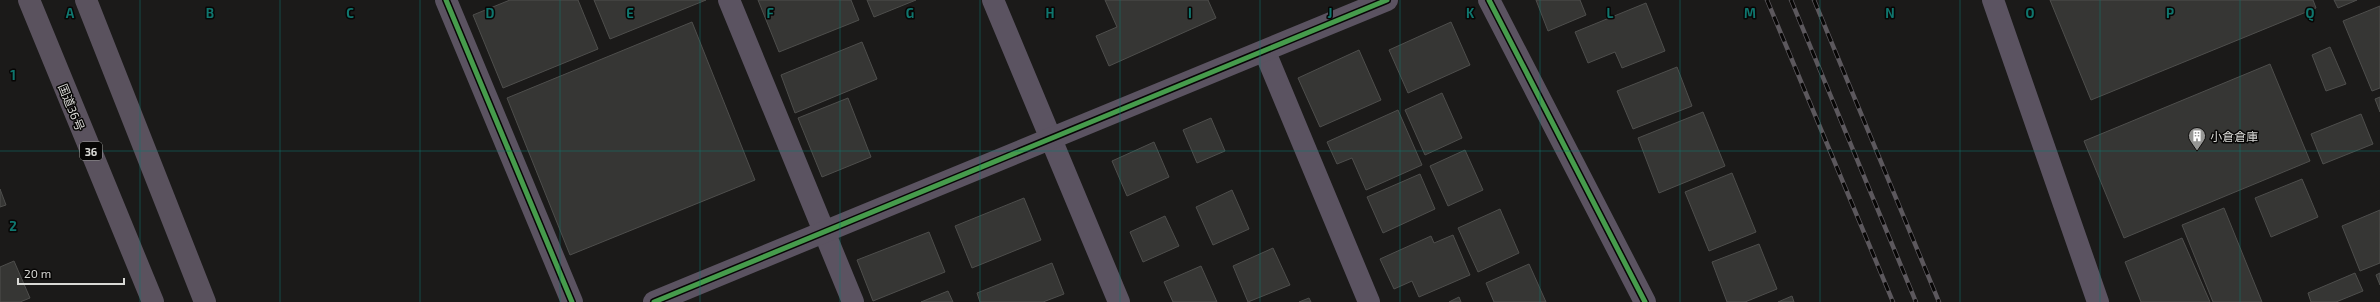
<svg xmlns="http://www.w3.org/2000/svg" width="2380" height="302" font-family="'Exo 2','Noto Sans JP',sans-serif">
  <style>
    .building { fill: #363634; stroke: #4e4e4c }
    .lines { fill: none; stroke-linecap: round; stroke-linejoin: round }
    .minor { stroke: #5b5361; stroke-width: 22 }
    .tertiary { stroke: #5b5361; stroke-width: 22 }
    .trunk { stroke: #5a525e; stroke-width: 22 }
    .rail-casing { stroke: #5c585d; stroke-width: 4.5 }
    .rail { stroke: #070605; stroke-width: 3; stroke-dasharray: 9; stroke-linecap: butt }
    .cycleway-casing { stroke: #070605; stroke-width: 8 }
    .cycleway { stroke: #469c4c; stroke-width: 5 }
    .grid { fill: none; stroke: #0f766e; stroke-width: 1; stroke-opacity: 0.55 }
    .labels { text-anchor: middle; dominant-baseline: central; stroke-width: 3; stroke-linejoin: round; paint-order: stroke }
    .shield { fill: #070605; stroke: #9a9a97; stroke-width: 1 }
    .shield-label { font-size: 11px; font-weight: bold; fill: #d9d9d6 }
    .street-label { font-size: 12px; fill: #d9d9d6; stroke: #070605 }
    .poi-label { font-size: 12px; fill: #d9d9d6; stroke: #070605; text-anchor: start }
    .grid-label { font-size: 13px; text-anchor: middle; font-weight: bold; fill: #0f766e; stroke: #070605; stroke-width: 3; stroke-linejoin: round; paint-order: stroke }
  </style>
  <rect width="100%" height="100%" fill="#1b1a19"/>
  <path class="building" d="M 510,0 L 578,0 L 598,49 L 503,88 L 473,15 Z
    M 594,0 L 706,0 L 610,39 Z
    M 758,0 L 851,0 L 859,20 L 779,52 Z
    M 867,0 L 916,0 L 874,17 Z
    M 1105,0 L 1208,0 L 1216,18 L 1109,66 L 1096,36 L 1117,27 Z
    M 1536,0 L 1580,0 L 1586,15 L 1548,31 Z
    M 2050,0 L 2313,0 L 2316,8 L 2091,100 Z
    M 2334,0 L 2357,0 L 2338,8 Z
    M 1646,3 L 1665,51 L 1622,68 L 1615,52 L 1588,63 L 1575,32 Z
    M 2380,6 L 2380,88 L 2372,91 L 2343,21 Z
    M 692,22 L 755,180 L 570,255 L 507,98 Z
    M 1451,22 L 1470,65 L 1408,93 L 1389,50 Z
    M 862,42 L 877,79 L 795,113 L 781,75 Z
    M 2330,47 L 2346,84 L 2326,91 L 2312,55 Z
    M 1359,50 L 1381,100 L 1320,127 L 1298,78 Z
    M 2270,64 L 2310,161 L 2124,238 L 2084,141 Z
    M 1677,67 L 1692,106 L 1633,129 L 1617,91 Z
    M 1442,93 L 1462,138 L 1425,155 L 1405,110 Z
    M 2380,97 L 2380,112 L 2375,99 Z
    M 848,98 L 871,157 L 822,177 L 798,118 Z
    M 1398,110 L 1422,165 L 1366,190 L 1352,158 L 1337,164 L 1327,142 Z
    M 1703,112 L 1725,166 L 1659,193 L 1638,138 Z
    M 2361,114 L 2373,144 L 2323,164 L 2311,134 Z
    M 1211,118 L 1225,151 L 1197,163 L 1183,130 Z
    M 1154,142 L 1169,177 L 1127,196 L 1112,161 Z
    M 1465,150 L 1483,190 L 1448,206 L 1430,166 Z
    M 1732,173 L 1756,232 L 1709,251 L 1685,192 Z
    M 1420,174 L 1435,209 L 1383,233 L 1367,197 Z
    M 2302,179 L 2318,217 L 2271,237 L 2255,198 Z
    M 0,189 L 6,205 L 0,207 Z
    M 1232,190 L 1249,229 L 1213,245 L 1196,207 Z
    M 1024,198 L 1041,240 L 972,268 L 955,226 Z
    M 2224,208 L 2262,302 L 2213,302 L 2182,225 Z
    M 1500,209 L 1519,253 L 1478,272 L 1458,228 Z
    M 2380,210 L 2380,263 L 2360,271 L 2342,226 Z
    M 1165,216 L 1179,246 L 1143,262 L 1130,232 Z
    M 929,232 L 945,272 L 873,301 L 857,260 Z
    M 1453,235 L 1470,275 L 1419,297 L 1412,281 L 1394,289 L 1380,259 L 1431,236 L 1434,243 Z
    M 2182,238 L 2210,302 L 2141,302 L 2125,262 Z
    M 1759,244 L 1777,289 L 1745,302 L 1727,302 L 1712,262 Z
    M 1273,248 L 1290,285 L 1248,302 L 1233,266 Z
    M 14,261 L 30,298 L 20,302 L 0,302 L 0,267 Z
    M 1052,263 L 1064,294 L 1043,302 L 980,302 L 977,293 Z
    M 1529,264 L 1546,302 L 1494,302 L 1486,283 Z
    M 1201,266 L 1217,302 L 1173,302 L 1164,282 Z
    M 2355,273 L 2363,291 L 2336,302 L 2311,302 L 2308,293 Z
    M 2380,273 L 2380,285 L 2376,275 Z
    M 948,291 L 953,302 L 921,302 Z
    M 1792,296 L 1794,302 L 1778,302 Z
    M 1459,297 L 1461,302 L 1449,302 Z
    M 1309,298 L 1311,302 L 1299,302 Z"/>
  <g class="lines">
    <path class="minor" d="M 446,0 L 572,302
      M 729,0 L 853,302
      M 993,0 L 1119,302
      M 1265,52 L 1369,302"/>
    <path class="tertiary" d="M 1489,0 L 1645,302
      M 1993,0 L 2098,302
      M 654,302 L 1387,0"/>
    <path class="trunk" d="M 29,0 L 153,302
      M 86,0 L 205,302"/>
    <defs>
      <path id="rail" d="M 1767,0 L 1893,302
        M 1791,0 L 1916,302
        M 1814,0 L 1939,302"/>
    </defs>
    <use href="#rail" class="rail-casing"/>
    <use href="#rail" class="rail"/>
    <defs>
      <path id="cycleway" d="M 446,0 L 572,302
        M 1489,0 L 1645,302
        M 654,302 L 1387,0"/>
    </defs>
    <use href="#cycleway" class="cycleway-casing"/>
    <use href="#cycleway" class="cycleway"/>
  </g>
  <path class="grid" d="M 140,0 L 140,302M 280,0 L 280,302M 420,0 L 420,302M 560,0 L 560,302M 700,0 L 700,302M 840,0 L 840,302M 980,0 L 980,302M 1120,0 L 1120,302M 1260,0 L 1260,302M 1400,0 L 1400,302M 1540,0 L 1540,302M 1680,0 L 1680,302M 1820,0 L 1820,302M 1960,0 L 1960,302M 2100,0 L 2100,302M 2240,0 L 2240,302M 0,151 L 2380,151"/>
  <defs>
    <symbol id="building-pin" viewBox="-11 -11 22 30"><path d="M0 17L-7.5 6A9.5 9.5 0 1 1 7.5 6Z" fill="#969694" stroke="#070605"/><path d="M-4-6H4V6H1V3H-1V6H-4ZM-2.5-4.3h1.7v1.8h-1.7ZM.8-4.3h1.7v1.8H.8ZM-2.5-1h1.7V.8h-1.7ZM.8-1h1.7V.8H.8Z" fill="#fff"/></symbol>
  </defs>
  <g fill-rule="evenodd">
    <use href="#building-pin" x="2187" y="126" width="20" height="27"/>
  </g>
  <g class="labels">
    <rect class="shield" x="80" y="142" width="22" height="18" rx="3"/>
    <g class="shield-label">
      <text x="91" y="151">36</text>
    </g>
    <g class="street-label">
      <text transform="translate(72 107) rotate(68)">国道36号</text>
    </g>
    <g class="poi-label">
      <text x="2210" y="136">小倉倉庫</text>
    </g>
  </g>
  <g class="grid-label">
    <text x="70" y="18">A</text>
    <text x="210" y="18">B</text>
    <text x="350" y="18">C</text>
    <text x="490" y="18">D</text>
    <text x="630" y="18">E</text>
    <text x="770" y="18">F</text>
    <text x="910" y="18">G</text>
    <text x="1050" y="18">H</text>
    <text x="1190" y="18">I</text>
    <text x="1330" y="18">J</text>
    <text x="1470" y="18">K</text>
    <text x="1610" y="18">L</text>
    <text x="1750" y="18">M</text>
    <text x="1890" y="18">N</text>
    <text x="2030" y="18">O</text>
    <text x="2170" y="18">P</text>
    <text x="2310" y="18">Q</text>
    <text x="13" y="80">1</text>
    <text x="13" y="231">2</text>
  </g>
  <path d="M18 278v6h106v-6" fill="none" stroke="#d9d9d6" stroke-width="2"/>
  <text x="24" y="278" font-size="12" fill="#d9d9d6" stroke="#070605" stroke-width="3" paint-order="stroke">20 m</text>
</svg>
